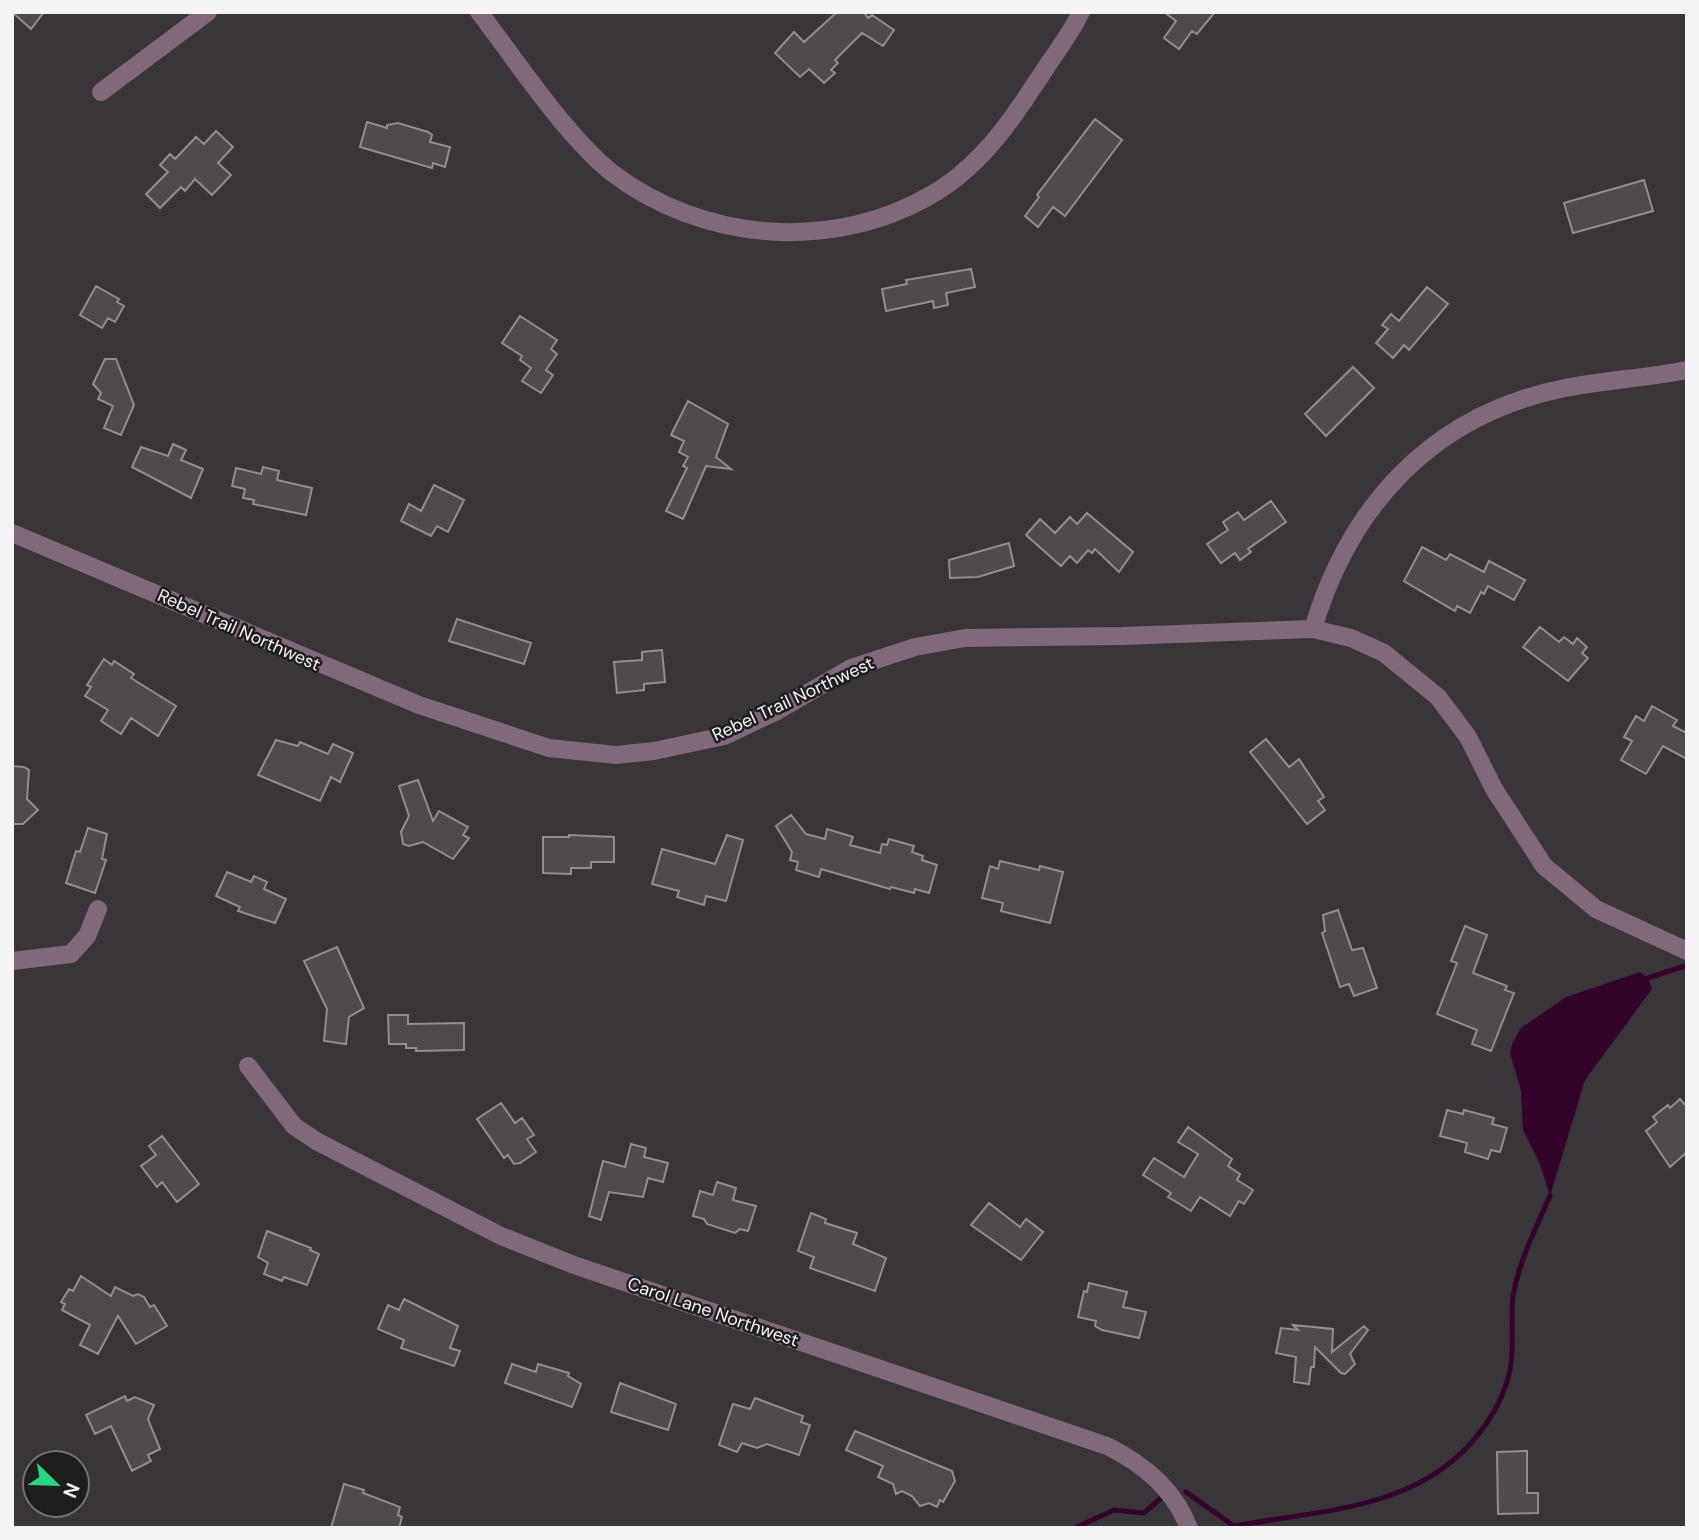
<svg xmlns="http://www.w3.org/2000/svg" width="1699" height="1540" font-family="'DM Sans',sans-serif">
  <style>
    .water { fill: #33032b }
    .lines { fill: none; stroke-linecap: round; stroke-linejoin: round }
    .stream { stroke: #33032b; stroke-width: 5 }
    .building { fill: #4f4a4d; stroke: #928d90; stroke-width: 2 }
    .minor { stroke: #81687a; stroke-width: 18 }
    .labels { text-anchor: middle; dominant-baseline: central; stroke-width: 5; stroke-linejoin: round; paint-order: stroke }
    .street-label { font-size: 18px; fill: #f5f3f5; stroke: #1f1d1e }
  </style>
  <rect width="100%" height="100%" fill="#393538"/>
  <path class="water" d="M 1640,972 L 1648,978 L 1652,989 L 1585,1080 L 1550,1196 L 1540,1164 L 1523,1130 L 1521,1091 L 1510,1053 L 1513,1042 L 1521,1028 L 1566,997 Z"/>
  <g class="lines">
    <path class="stream" d="M 1648,978 L 1685,966
      M 1186,1492 L 1234,1526 C 1321,1510 1422,1510 1480,1432 C 1494,1414 1505,1393 1510,1370 C 1515,1345 1510,1321 1513,1296 C 1519,1261 1536,1228 1550,1196
      M 1075,1528 L 1114,1510 L 1144,1513 L 1160,1499"/>
  </g>
  <path class="building" d="M 12,12 L 44,12 L 31,29 Z
    M 837,12 L 864,12 L 868,18 L 872,15 L 894,30 L 883,46 L 862,33 L 835,60 L 838,63 L 831,70 L 835,73 L 824,83 L 809,69 L 800,77 L 775,53 L 794,32 L 804,42 Z
    M 1164,12 L 1215,12 L 1197,34 L 1192,31 L 1179,49 L 1164,38 L 1176,21 Z
    M 1095,119 L 1122,140 L 1065,216 L 1053,207 L 1038,227 L 1025,216 L 1039,197 L 1037,195 Z
    M 367,122 L 387,128 L 387,125 L 398,123 L 428,132 L 432,135 L 430,142 L 450,147 L 445,167 L 433,163 L 432,168 L 360,147 Z
    M 216,131 L 233,147 L 218,163 L 231,175 L 212,195 L 195,179 L 185,191 L 181,187 L 160,208 L 146,194 L 168,172 L 160,165 L 170,154 L 175,159 L 196,137 L 204,144 Z
    M 1644,180 L 1653,211 L 1573,233 L 1564,203 Z
    M 971,269 L 975,287 L 946,293 L 948,305 L 934,308 L 933,301 L 886,311 L 882,289 L 907,284 L 906,280 Z
    M 96,286 L 119,299 L 117,302 L 124,306 L 115,322 L 108,318 L 102,328 L 80,315 Z
    M 1427,287 L 1448,304 L 1409,350 L 1404,345 L 1393,358 L 1376,343 L 1388,329 L 1382,325 L 1391,314 L 1399,321 Z
    M 520,316 L 557,340 L 551,349 L 557,354 L 546,370 L 553,375 L 541,393 L 522,381 L 531,368 L 520,360 L 522,356 L 502,343 Z
    M 105,359 L 116,359 L 134,405 L 121,435 L 104,428 L 113,406 L 98,399 L 101,393 L 93,384 Z
    M 1353,367 L 1374,388 L 1326,436 L 1305,414 Z
    M 688,401 L 728,424 L 716,457 L 731,469 L 706,466 L 683,519 L 666,511 L 687,468 L 683,466 L 688,457 L 679,452 L 684,441 L 671,435 Z
    M 173,444 L 186,450 L 181,460 L 203,469 L 191,498 L 132,467 L 141,447 L 168,456 Z
    M 263,467 L 279,471 L 277,480 L 312,488 L 306,515 L 253,504 L 254,500 L 243,498 L 245,489 L 232,486 L 236,468 L 261,474 Z
    M 434,485 L 464,500 L 448,532 L 437,526 L 431,536 L 401,521 L 409,504 L 421,511 Z
    M 1271,501 L 1286,522 L 1248,549 L 1251,552 L 1240,560 L 1235,553 L 1221,563 L 1207,544 L 1228,530 L 1223,522 L 1238,512 L 1244,520 Z
    M 1087,513 L 1133,552 L 1119,572 L 1095,549 L 1092,553 L 1088,550 L 1077,563 L 1070,556 L 1061,566 L 1026,535 L 1040,519 L 1055,533 L 1070,517 L 1077,524 Z
    M 1009,543 L 1014,566 L 978,577 L 950,578 L 949,560 Z
    M 1422,547 L 1446,560 L 1450,554 L 1484,572 L 1489,561 L 1525,580 L 1514,600 L 1488,586 L 1484,594 L 1481,592 L 1470,613 L 1457,606 L 1455,611 L 1404,581 Z
    M 457,619 L 531,643 L 524,664 L 449,641 Z
    M 1540,627 L 1559,642 L 1564,637 L 1573,644 L 1577,638 L 1587,647 L 1582,653 L 1588,658 L 1568,681 L 1523,647 Z
    M 662,650 L 665,682 L 644,684 L 644,690 L 617,693 L 614,662 L 642,660 L 642,652 Z
    M 104,659 L 112,665 L 114,661 L 134,674 L 131,678 L 176,706 L 158,736 L 131,718 L 121,734 L 101,721 L 108,710 L 85,696 L 91,687 L 87,685 Z
    M 1652,706 L 1677,720 L 1673,726 L 1687,733 L 1687,759 L 1663,746 L 1646,774 L 1621,760 L 1632,741 L 1624,737 L 1636,716 L 1644,721 Z
    M 1266,739 L 1289,767 L 1299,759 L 1324,797 L 1318,801 L 1325,810 L 1307,824 L 1250,752 Z
    M 276,740 L 298,746 L 300,742 L 328,754 L 333,744 L 353,753 L 340,782 L 331,777 L 320,801 L 258,775 Z
    M 12,766 L 24,767 L 29,770 L 27,799 L 38,810 L 23,824 L 12,824 Z
    M 418,780 L 433,821 L 439,811 L 468,827 L 463,835 L 469,838 L 453,859 L 423,842 L 409,846 L 403,844 L 401,832 L 409,816 L 399,786 Z
    M 791,815 L 806,834 L 825,839 L 827,829 L 853,837 L 850,845 L 880,853 L 882,844 L 887,845 L 889,839 L 914,846 L 912,852 L 923,856 L 922,860 L 937,865 L 929,893 L 915,889 L 914,893 L 891,887 L 890,889 L 821,869 L 819,877 L 796,870 L 798,862 L 790,860 L 792,852 L 776,826 Z
    M 88,828 L 107,834 L 102,859 L 106,860 L 95,893 L 66,883 L 76,851 L 80,852 Z
    M 569,835 L 614,837 L 614,862 L 591,862 L 591,868 L 571,868 L 571,874 L 543,873 L 543,837 L 569,837 Z
    M 727,835 L 743,840 L 726,901 L 706,896 L 704,905 L 677,897 L 679,891 L 652,884 L 662,849 L 715,864 Z
    M 1000,861 L 1039,870 L 1040,866 L 1063,872 L 1050,923 L 1001,911 L 1003,903 L 982,898 L 990,866 L 998,869 Z
    M 227,872 L 251,882 L 254,876 L 267,882 L 264,889 L 286,899 L 275,923 L 238,911 L 240,907 L 216,896 Z
    M 1338,910 L 1352,950 L 1363,948 L 1377,988 L 1354,996 L 1349,984 L 1340,987 L 1322,933 L 1325,931 L 1323,915 Z
    M 1465,926 L 1487,935 L 1473,973 L 1507,986 L 1505,990 L 1514,993 L 1491,1051 L 1472,1044 L 1477,1030 L 1437,1014 L 1457,963 L 1451,961 Z
    M 337,947 L 364,1008 L 349,1017 L 346,1044 L 324,1041 L 327,1009 L 304,961 Z
    M 388,1015 L 408,1015 L 408,1024 L 464,1023 L 464,1050 L 416,1051 L 416,1048 L 406,1048 L 406,1044 L 389,1044 Z
    M 1680,1099 L 1687,1107 L 1687,1152 L 1670,1167 L 1646,1131 L 1657,1122 L 1653,1117 L 1668,1105 L 1670,1108 Z
    M 501,1103 L 515,1123 L 522,1118 L 534,1135 L 527,1139 L 536,1152 L 520,1163 L 514,1164 L 508,1155 L 504,1158 L 477,1119 Z
    M 1447,1110 L 1463,1114 L 1464,1110 L 1494,1118 L 1492,1124 L 1507,1128 L 1500,1152 L 1491,1150 L 1488,1159 L 1465,1152 L 1467,1143 L 1440,1136 Z
    M 1188,1127 L 1232,1159 L 1228,1166 L 1240,1174 L 1237,1180 L 1253,1190 L 1244,1204 L 1239,1201 L 1230,1216 L 1200,1197 L 1191,1211 L 1168,1197 L 1171,1193 L 1143,1175 L 1154,1158 L 1184,1177 L 1198,1154 L 1178,1142 Z
    M 162,1136 L 199,1184 L 177,1202 L 162,1182 L 157,1187 L 141,1166 L 156,1155 L 149,1146 Z
    M 631,1144 L 646,1148 L 644,1157 L 668,1163 L 663,1182 L 648,1178 L 643,1197 L 609,1192 L 601,1220 L 589,1216 L 603,1161 L 625,1167 Z
    M 717,1182 L 736,1188 L 733,1200 L 756,1206 L 748,1231 L 740,1229 L 735,1233 L 707,1224 L 704,1219 L 693,1216 L 700,1191 L 713,1195 Z
    M 989,1203 L 1020,1227 L 1026,1219 L 1043,1232 L 1021,1260 L 971,1225 Z
    M 811,1213 L 826,1219 L 825,1223 L 857,1233 L 853,1244 L 886,1258 L 875,1291 L 810,1268 L 814,1257 L 798,1251 Z
    M 267,1231 L 311,1248 L 310,1250 L 319,1254 L 307,1285 L 284,1277 L 282,1281 L 264,1274 L 268,1263 L 258,1257 Z
    M 81,1276 L 111,1296 L 115,1287 L 133,1296 L 138,1294 L 144,1297 L 150,1307 L 154,1305 L 167,1326 L 136,1344 L 118,1316 L 98,1354 L 80,1345 L 90,1325 L 62,1310 L 65,1304 L 61,1302 L 69,1289 L 73,1291 Z
    M 1089,1283 L 1127,1292 L 1123,1307 L 1146,1312 L 1139,1338 L 1102,1330 L 1095,1326 L 1096,1321 L 1078,1317 L 1084,1291 L 1087,1292 Z
    M 404,1299 L 458,1326 L 450,1348 L 460,1351 L 454,1366 L 401,1348 L 404,1340 L 378,1329 L 388,1305 L 399,1310 Z
    M 1293,1325 L 1333,1329 L 1332,1352 L 1364,1326 L 1368,1330 L 1350,1354 L 1355,1364 L 1345,1374 L 1341,1373 L 1315,1347 L 1314,1367 L 1311,1367 L 1309,1384 L 1294,1382 L 1296,1357 L 1276,1353 L 1281,1328 L 1298,1330 Z
    M 512,1364 L 536,1372 L 538,1364 L 569,1373 L 568,1376 L 581,1384 L 572,1407 L 505,1383 Z
    M 620,1383 L 676,1404 L 668,1430 L 611,1412 Z
    M 125,1396 L 127,1401 L 135,1397 L 154,1405 L 148,1419 L 160,1449 L 148,1455 L 151,1461 L 132,1471 L 111,1426 L 95,1434 L 86,1415 Z
    M 755,1398 L 803,1416 L 801,1422 L 810,1425 L 799,1455 L 767,1444 L 757,1448 L 742,1443 L 737,1452 L 719,1445 L 733,1404 L 750,1409 Z
    M 855,1431 L 952,1471 L 955,1481 L 943,1502 L 940,1500 L 937,1507 L 929,1503 L 920,1506 L 912,1496 L 902,1491 L 896,1494 L 893,1484 L 878,1477 L 883,1466 L 846,1450 Z
    M 1527,1451 L 1527,1493 L 1538,1493 L 1538,1513 L 1498,1514 L 1497,1452 Z
    M 344,1484 L 364,1490 L 363,1493 L 400,1507 L 398,1515 L 402,1517 L 399,1528 L 331,1528 Z"/>
  <g class="lines">
    <path class="minor" d="M 479,12 C 516,60 565,135 611,172 C 703,243 836,253 936,192 C 985,162 1016,114 1047,66 C 1059,49 1072,31 1081,12
      M 101,92 L 208,12
      M 12,533 L 419,705 L 549,748 L 616,755 L 654,751 L 724,736 L 777,711 L 851,668 L 915,647 L 965,638 L 1122,636 L 1313,629 L 1351,638 L 1384,653 L 1438,697 L 1468,737 L 1494,789 L 1544,866 L 1596,909 L 1687,951
      M 1313,629 C 1350,504 1434,414 1565,388 C 1605,380 1647,378 1687,370
      M 12,961 L 71,954 L 87,936 L 98,909
      M 248,1066 L 294,1126 L 318,1142 L 501,1236 L 574,1265 L 1107,1446 C 1144,1464 1174,1489 1189,1528"/>
  </g>
  <g class="labels">
    <g class="street-label">
      <text transform="translate(239 630) rotate(24)">Rebel Trail Northwest</text>
      <text transform="translate(793 699) rotate(-25)">Rebel Trail Northwest</text>
      <text transform="translate(713 1312) rotate(19)">Carol Lane Northwest</text>
    </g>
  </g>
  <rect width="1699" height="1540" fill="none" stroke="#f5f3f5" stroke-width="28"/>
  <g transform="translate(56 1484) rotate(113)"><circle r="33" fill="#1f1d1e" stroke="#757374" stroke-width="2"/>
  <path d="M0-5L12 26L0 18L-12 26Z" fill="#26d886"/>
  <text y="-10" font-size="19" font-weight="bold" text-anchor="middle" fill="#f5f3f5">N</text>
  </g>
</svg>
